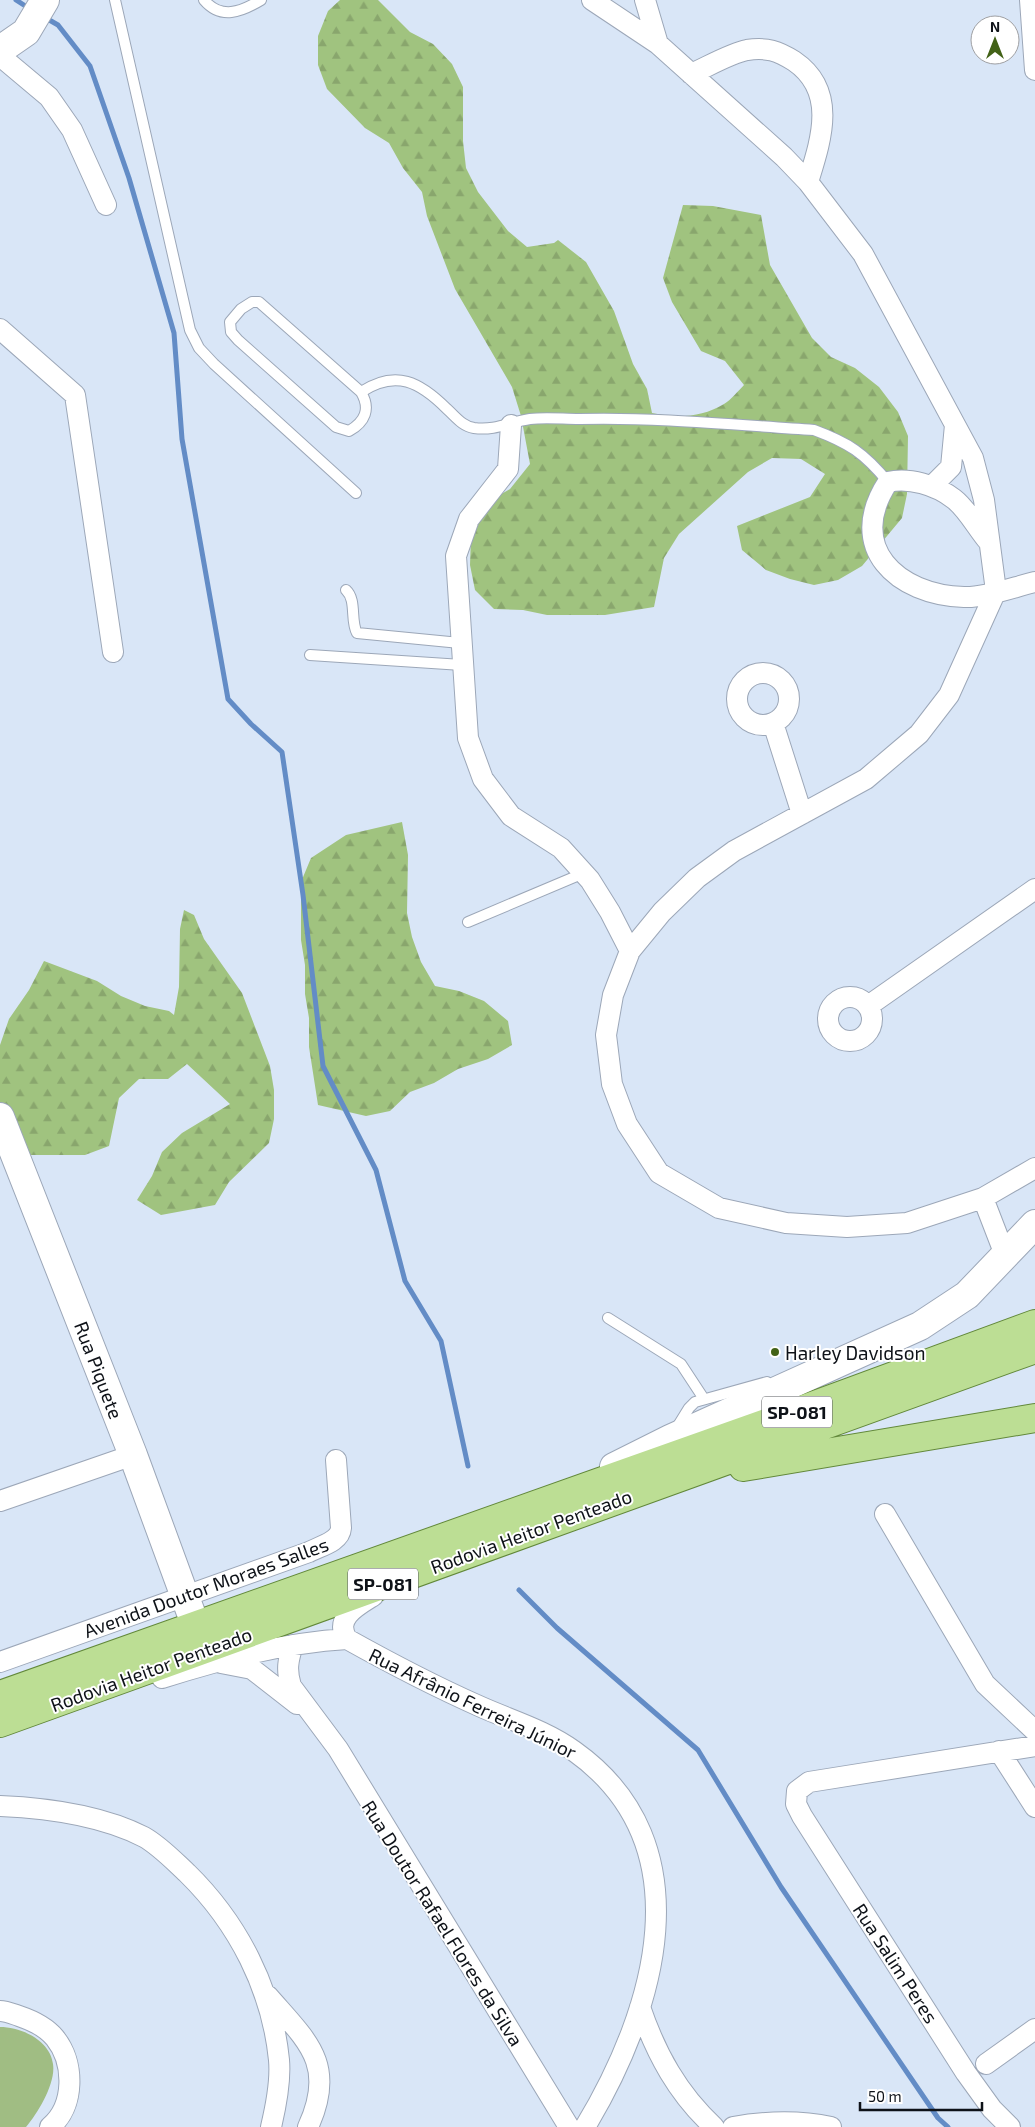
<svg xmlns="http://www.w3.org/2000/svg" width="1035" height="2127" font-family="'Exo 2',sans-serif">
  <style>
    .forest { fill: url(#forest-firs) }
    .green { fill: #a0bd83 }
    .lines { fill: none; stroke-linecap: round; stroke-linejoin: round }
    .stream { stroke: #638cc6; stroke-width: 5 }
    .lane-casing { stroke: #9ca7b8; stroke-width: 12 }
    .street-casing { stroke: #9ca7b8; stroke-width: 22 }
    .secondary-casing { stroke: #9ca7b8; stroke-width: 30 }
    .primary-casing { stroke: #62883a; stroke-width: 30 }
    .lane { stroke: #fff; stroke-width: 10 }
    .street { stroke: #fff; stroke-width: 20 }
    .secondary { stroke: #fff; stroke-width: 28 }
    .primary { stroke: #bcde94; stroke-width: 28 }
    .poi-dot { fill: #426217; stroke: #fff; stroke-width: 2 }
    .labels { text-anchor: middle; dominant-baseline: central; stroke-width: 4; stroke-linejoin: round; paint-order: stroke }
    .shield { fill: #fff; stroke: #56595d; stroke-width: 1 }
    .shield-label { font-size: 18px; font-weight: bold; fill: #0e1218 }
    .poi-label { font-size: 19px; fill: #0e1218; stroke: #fff; text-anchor: start }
    .street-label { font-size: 19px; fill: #0e1218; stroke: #fff }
  </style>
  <defs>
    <pattern id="forest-firs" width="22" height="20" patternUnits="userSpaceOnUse" patternTransform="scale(1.25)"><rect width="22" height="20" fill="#a0c37f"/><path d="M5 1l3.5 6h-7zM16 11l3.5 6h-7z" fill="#89a66d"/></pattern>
  </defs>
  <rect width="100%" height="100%" fill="#d9e6f7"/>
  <path class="forest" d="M 340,0 L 378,0 L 410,32 L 433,44 L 452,64 L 463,87 L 463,141 L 466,168 L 478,192 L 508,231 L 527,247 L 554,243 L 558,240 L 586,262 L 614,311 L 633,364 L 647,389 L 652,413 C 676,418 701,418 724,404 C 731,400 738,391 744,385 L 725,361 L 701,351 L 672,302 L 663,278 L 683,205 L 713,206 L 761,215 L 770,265 L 812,338 L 831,357 L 855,368 L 879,387 L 898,412 L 908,436 L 907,494 L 902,518 L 862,566 L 838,580 L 814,585 L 790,579 L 766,570 L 742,550 L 737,526 L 810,497 L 825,474 L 801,459 L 772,458 L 748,472 L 679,534 L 664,558 L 654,607 L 605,615 L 547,615 L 523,610 L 494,609 L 475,590 L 470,565 L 471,536 L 486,503 L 510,489 L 530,464 L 521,416 L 512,387 L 455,289 L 427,216 L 422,192 L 403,168 L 389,143 L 365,128 L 327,89 L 318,65 L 318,36 L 328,11 Z
    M 402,822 L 408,855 L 407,913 L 412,937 L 421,962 L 435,986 L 459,991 L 484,1001 L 508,1021 L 512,1045 L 488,1059 L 458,1069 L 434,1083 L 410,1092 L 390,1111 L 366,1116 L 318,1105 L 309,1047 L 309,1018 L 305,994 L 305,965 L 301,940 L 301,882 L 311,858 L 346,835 Z
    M 184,910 L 194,915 L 204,939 L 242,993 L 270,1066 L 274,1090 L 274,1119 L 269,1143 L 229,1182 L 215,1205 L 161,1215 L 137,1200 L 152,1176 L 162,1152 L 182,1133 L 230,1104 L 187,1064 L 168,1079 L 139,1079 L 119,1098 L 109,1146 L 85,1155 L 27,1155 L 0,1118 L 0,1045 L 9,1019 L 29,990 L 44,961 L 97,981 L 121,996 L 145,1006 L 169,1011 L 174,1015 L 179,987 L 180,929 Z"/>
  <path class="green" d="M 0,2027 C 21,2027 50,2040 53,2064 C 56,2083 38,2113 26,2127 L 0,2127 Z"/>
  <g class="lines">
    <path class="stream" d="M 16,0 L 30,9
      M 44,17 L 58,25 L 90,66 L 129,178 L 174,333 L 182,439 L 228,699 L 251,724 L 282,752 L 303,895 L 323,1066 L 376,1170 L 405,1281 L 441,1341 L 468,1466
      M 519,1590 L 557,1628 L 698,1750 L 781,1887 L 938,2118 L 948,2127"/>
    <defs>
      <path id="lane" d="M 115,0 L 190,330 L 199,348 L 214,364 L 356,493
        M 204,0 C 221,20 241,12 261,0
        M 252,302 L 259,302 L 361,392 C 371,409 365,422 349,431 L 336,427 L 238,340 L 231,332 L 230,322 L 241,309 Z
        M 361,392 C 396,369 420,382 447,409 C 456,417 462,426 474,428 C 495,431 510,422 530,419 C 546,417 563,419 579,419 C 657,417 736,425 814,430 C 849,443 864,453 888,482
        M 346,590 C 357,600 350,621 357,633 L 460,643
        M 310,655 L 462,665
        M 468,922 L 584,873
        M 608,1318 L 681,1364 L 704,1399
        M 676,1429 L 689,1408 L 695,1402 L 767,1382"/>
      <path id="street" d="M 592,0 L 658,44 L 784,157 L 808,182 L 863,254 L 973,458 L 984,500 L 996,591 L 949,695 L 919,734 L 866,779 L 734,851 L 697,878 L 662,912 L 630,951 L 613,995 L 606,1035 L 612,1084 L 627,1124 L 659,1173 L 719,1208 L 786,1223 L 847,1227 L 907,1223 L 983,1198 L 1035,1168
        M 645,0 L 658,44
        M 1030,0 L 1035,70
        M 0,56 L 49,97 L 72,130 L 106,205
        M 691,74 C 707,67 731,53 747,50 C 767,47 778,51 794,61 C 838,91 821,140 808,182
        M 0,329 L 75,395 L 113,652
        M 511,425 L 508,469 L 469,519 L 456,556 L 468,738 L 483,779 L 511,816 L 561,848 L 590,880 L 610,912 L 630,951
        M 932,486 L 951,467 L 955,425
        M 988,541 C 977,528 967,509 954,499 C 936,485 909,477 888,482 C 845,547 897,595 964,597 C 984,598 1014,587 1035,582
        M737 699a26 26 0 1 1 52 0a26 26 0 1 1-52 0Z
        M 773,723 L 802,814
        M828 1019a22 22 0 1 1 44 0a22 22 0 1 1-44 0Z
        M 868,1006 L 1035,889
        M 983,1198 L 1005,1255
        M 0,1501 L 133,1455
        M 885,1514 L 985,1684 L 1035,1731
        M 373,1596 C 357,1606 334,1618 347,1639 C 390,1663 434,1686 479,1706 C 510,1720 545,1730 574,1751 C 706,1845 655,2011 585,2127
        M 293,1645 C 288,1660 286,1670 291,1686 L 338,1749 L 569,2127
        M 0,1662 L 309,1552 C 320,1546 340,1542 341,1528 L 336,1460
        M 221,1663 L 252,1669 L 297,1704
        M 162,1678 C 222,1659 283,1643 347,1639
        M 999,1751 L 1035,1807
        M 0,1806 C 47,1808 101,1815 144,1837 C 160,1846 174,1861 187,1873 C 238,1923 272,1989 279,2060 C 281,2082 276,2106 271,2127
        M 268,1996 C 307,2041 337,2064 308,2127
        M 640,2007 C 656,2054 678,2094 714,2127
        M 0,2011 C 6,2011 13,2014 19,2016 C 31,2020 46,2027 55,2038 C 75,2063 75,2106 50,2127
        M 986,2064 L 1035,2029
        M 733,2127 C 767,2121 798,2120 831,2127
        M 1010,2127 L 992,2109 L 966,2073 L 802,1816 L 796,1804 L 797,1791 L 809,1782 L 1035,1746"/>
      <path id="secondary" d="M 0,50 L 26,32 L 45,0
        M 0,1117 L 133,1455 L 195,1624
        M 614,1467 L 670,1439 L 920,1326 L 967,1295 L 1035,1224"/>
      <path id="primary" d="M 743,1467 L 1035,1418
        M 0,1695 L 769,1422 L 1035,1324
        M 0,1723 L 1035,1349"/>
    </defs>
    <use href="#lane" class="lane-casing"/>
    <use href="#street" class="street-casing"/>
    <use href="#secondary" class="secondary-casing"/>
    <use href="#primary" class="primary-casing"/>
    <use href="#lane" class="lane"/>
    <use href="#street" class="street"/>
    <use href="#secondary" class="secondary"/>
    <use href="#primary" class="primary"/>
  </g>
  <circle class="poi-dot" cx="775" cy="1352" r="5"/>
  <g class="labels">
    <g class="shield">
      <rect x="762" y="1396.5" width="70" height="31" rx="4"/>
      <rect x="348" y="1568.5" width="70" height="31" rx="4"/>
    </g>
    <g class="shield-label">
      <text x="797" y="1412">SP-081</text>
      <text x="383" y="1584">SP-081</text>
    </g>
    <g class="poi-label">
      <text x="785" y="1352">Harley Davidson</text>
    </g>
    <g class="street-label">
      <text transform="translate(99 1370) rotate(69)">Rua Piquete</text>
      <text transform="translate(531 1531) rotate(-20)">Rodovia Heitor Penteado</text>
      <text transform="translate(206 1587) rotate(-20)">Avenida Doutor Moraes Salles</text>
      <text transform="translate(151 1669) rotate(-20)">Rodovia Heitor Penteado</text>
      <text transform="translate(473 1703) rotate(26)">Rua Afrânio Ferreira Júnior</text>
      <text transform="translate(443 1923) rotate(58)">Rua Doutor Rafael Flores da Silva</text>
      <text transform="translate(896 1963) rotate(57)">Rua Salim Peres</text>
    </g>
  </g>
  <g transform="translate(995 40)"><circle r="24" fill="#ffffff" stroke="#9fa0a3"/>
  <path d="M0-4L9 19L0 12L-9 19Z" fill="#426217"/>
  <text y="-8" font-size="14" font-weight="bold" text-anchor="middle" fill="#0e1218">N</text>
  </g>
  <path d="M860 2102v8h122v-8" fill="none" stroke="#0e1218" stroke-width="2.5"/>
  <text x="868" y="2102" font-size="15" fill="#0e1218" stroke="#ffffff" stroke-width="4" paint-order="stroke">50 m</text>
</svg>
